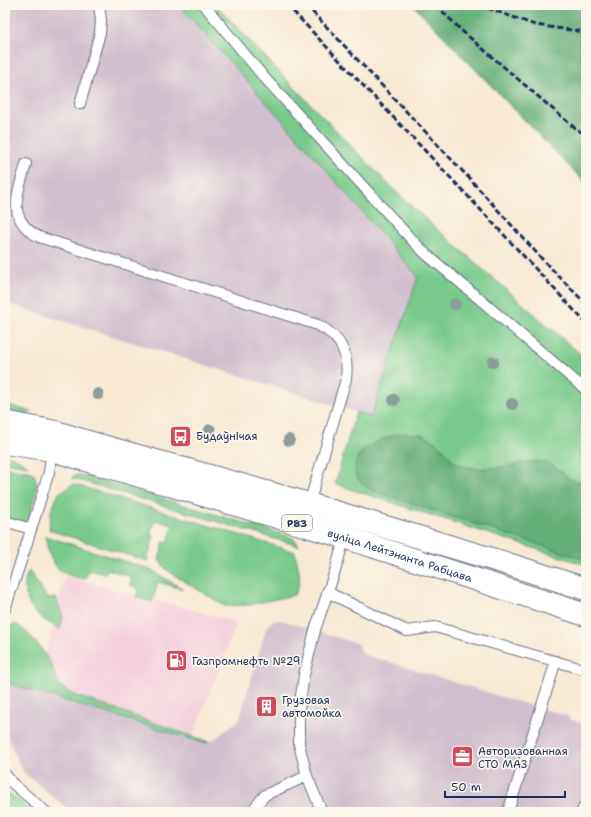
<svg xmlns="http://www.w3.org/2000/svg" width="591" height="817" font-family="'Shantell Sans',sans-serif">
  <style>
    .built { fill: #f4cfdd }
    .industrial { fill: #d0bdcd }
    .green { fill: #78ca8c; stroke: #4a7c75 }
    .forest { fill: #62ae78; stroke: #3e6e6b }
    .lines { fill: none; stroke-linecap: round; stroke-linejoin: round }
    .lane-casing { stroke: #687087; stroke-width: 12 }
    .highway-casing { stroke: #687087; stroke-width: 24 }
    .lane { stroke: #fff; stroke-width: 10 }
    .highway { stroke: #fff; stroke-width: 22 }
    .rail { stroke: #1b2f5e; stroke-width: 3; stroke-dasharray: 6 3; stroke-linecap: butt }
    .tree { fill: #8d9d9b }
    .labels { text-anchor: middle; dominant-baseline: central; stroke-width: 3.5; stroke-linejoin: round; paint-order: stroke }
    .shield { fill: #fbf7ec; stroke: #5e6b89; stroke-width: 1 }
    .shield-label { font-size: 10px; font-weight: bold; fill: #1b2f5e }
    .poi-label { font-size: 11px; fill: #1b2f5e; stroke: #fbf7ec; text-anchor: start }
    .street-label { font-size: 11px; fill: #1b2f5e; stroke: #fbf7ec }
  </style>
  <rect width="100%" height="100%" fill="#fbf7ec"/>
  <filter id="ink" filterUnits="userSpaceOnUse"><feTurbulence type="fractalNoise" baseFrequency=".025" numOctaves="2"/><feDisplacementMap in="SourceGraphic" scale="8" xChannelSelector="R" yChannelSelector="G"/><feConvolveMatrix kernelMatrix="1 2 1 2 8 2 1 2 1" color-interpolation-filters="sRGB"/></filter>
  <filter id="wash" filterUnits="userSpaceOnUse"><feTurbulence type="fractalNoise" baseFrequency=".012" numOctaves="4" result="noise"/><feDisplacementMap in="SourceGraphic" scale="16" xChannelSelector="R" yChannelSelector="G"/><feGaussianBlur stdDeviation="0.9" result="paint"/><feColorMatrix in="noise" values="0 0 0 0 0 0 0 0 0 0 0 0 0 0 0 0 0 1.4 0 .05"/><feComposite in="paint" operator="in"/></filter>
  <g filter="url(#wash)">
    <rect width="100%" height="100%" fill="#f7e9d4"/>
    <path class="built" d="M 65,576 L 237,622 L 193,736 L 37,689 Z"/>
    <path class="industrial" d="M 5,5 L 179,5 L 307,148 L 418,277 L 371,417 L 337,406 L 5,303 Z
      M 281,620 L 358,644 L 363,654 L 518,702 L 568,716 L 569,719 L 586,724 L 586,812 L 72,812 L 23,772 L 5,732 L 5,682 L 204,743 L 209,742 L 217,737 L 239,720 L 266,629 L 272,621 Z"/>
    <path class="green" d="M 179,5 L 216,5 L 286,79 L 392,188 L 431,224 L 586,359 L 586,565 L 335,484 L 356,412 L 371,417 L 418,277 L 307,148 Z
      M 5,404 L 32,412 L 28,413 L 28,416 L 5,411 Z
      M 5,454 C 14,457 20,460 28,466 L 5,462 Z
      M 5,467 L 32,472 C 34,475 36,478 36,481 C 38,491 30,513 27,524 L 5,518 Z
      M 75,475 L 82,475 L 285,535 C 292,538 296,538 299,546 L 71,478 Z
      M 73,484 L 295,552 C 298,568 304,580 294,595 L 249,605 L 225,606 L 174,575 L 165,568 L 159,560 L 164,541 L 168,543 L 173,525 L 155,520 L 150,534 L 154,536 L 147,561 L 49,530 L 51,511 L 59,493 Z
      M 45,536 L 149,569 L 183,589 L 158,582 L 152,602 L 136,597 L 139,589 L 130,585 L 132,577 L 107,569 L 105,574 L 89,570 L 85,579 C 79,578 64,574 60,571 C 52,564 46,546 45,536 Z
      M 29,571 L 48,599 L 56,598 L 63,617 L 60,629 C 41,619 26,610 25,587 C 25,581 25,576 29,571 Z
      M 15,624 C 28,629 48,656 53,669 C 55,674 56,680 59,684 C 63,689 68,692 74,695 L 209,742 L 204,743 L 5,682 L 5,644 L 10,627 Z
      M 5,790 L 32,812 L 5,812 Z"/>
    <path class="forest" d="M 413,5 L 586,5 L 586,184 Z
      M 404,433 L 421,434 L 434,441 L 445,451 L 454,462 L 464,466 L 477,469 L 512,466 L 523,463 L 538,461 L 549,463 L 562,472 L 569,479 L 580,482 L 586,480 L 586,560 L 373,491 C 363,485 356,481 355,468 C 354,446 387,437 404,433 Z"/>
  </g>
  <g filter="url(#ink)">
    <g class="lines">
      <defs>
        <path id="lane" d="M 204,5 L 263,76 L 411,239 L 427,255 L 450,274 L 586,390
          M 80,104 L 100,33 L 101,20 L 99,5
          M 26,164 C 18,194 5,218 39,237 L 318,325 C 341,337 349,353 346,379 L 309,504
          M 5,521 L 31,529
          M 327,592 L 407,631 L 435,627 L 586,670
          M 5,609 L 25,549 L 49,472 L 52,448
          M 5,774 L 12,783 L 46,812
          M 251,812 L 265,795 L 307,776
          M 322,812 L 307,776 L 299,744 L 299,710 L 304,675 L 315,630 L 336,568 L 345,536
          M 508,812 L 556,661
          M 582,812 L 584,806"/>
        <g id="highway">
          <path d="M 5,422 L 56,432 L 85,441 L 309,504 L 505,563 L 586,589"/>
          <path id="s1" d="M 5,443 L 52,450 L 344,537 L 586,615"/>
        </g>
      </defs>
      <use href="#lane" class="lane-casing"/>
      <use href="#highway" class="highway-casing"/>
      <use href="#lane" class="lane"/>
      <use href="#highway" class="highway"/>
      <path class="rail" d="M 287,5 L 465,193 L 586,323
        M 306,5 L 469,178 L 543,260 L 586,304
        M 436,5 L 461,30 L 577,130 L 586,134
        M 479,5 L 535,25 L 586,32"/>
    </g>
    <g class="tree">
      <circle cx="455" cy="304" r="6"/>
      <circle cx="493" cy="362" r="6"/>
      <circle cx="98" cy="394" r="6"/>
      <circle cx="394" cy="400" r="6"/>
      <circle cx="512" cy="404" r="6"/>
      <circle cx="210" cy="430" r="6"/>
      <circle cx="289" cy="440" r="6"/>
    </g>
  </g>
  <defs>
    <symbol id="bus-square" viewBox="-11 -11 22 22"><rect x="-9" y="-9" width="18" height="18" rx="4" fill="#d1495b" stroke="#fbf7ec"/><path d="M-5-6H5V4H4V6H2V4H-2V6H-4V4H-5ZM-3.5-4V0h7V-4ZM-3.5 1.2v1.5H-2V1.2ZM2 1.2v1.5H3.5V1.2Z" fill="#fff"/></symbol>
    <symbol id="fuel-square" viewBox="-11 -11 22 22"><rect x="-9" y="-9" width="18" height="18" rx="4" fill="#d1495b" stroke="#fbf7ec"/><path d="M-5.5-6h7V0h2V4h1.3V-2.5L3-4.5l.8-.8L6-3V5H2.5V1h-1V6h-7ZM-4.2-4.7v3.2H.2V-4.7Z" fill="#fff"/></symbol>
    <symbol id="building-square" viewBox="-11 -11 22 22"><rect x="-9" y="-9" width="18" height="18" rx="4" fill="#d1495b" stroke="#fbf7ec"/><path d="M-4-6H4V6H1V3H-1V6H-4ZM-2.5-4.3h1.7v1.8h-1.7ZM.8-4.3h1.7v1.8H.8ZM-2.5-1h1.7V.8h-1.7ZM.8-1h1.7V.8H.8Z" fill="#fff"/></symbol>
    <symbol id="office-square" viewBox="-11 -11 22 22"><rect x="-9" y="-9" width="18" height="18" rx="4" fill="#d1495b" stroke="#fbf7ec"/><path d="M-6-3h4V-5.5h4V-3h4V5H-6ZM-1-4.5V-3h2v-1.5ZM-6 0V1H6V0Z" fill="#fff"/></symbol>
  </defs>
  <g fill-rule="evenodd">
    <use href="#bus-square" x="168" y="424" width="25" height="25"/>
    <use href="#fuel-square" x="164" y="648" width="25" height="25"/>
    <use href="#building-square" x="254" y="694" width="25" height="25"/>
    <use href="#office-square" x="450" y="744" width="25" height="25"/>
  </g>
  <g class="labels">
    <rect class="shield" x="282" y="515" width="30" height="16" rx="3"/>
    <g class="shield-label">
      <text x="297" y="523">Р83</text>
    </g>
    <g class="poi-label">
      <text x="196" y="436">Будаўнічая</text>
      <text x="192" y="661">Газпромнефть №29</text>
      <text x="282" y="700">Грузовая<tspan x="282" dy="13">автомойка</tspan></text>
      <text x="478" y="751">Авторизованная<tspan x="478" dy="13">СТО МАЗ</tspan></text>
    </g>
    <g class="street-label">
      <text stroke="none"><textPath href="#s1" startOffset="411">вуліца Лейтэнанта Рабцава</textPath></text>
    </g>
  </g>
  <rect width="591" height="817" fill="none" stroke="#fbf7ec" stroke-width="20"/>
  <path d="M445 791v6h120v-6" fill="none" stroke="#1b2f5e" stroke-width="2"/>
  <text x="451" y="791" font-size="12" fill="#1b2f5e" stroke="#fbf7ec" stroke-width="3" paint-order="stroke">50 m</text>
</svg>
